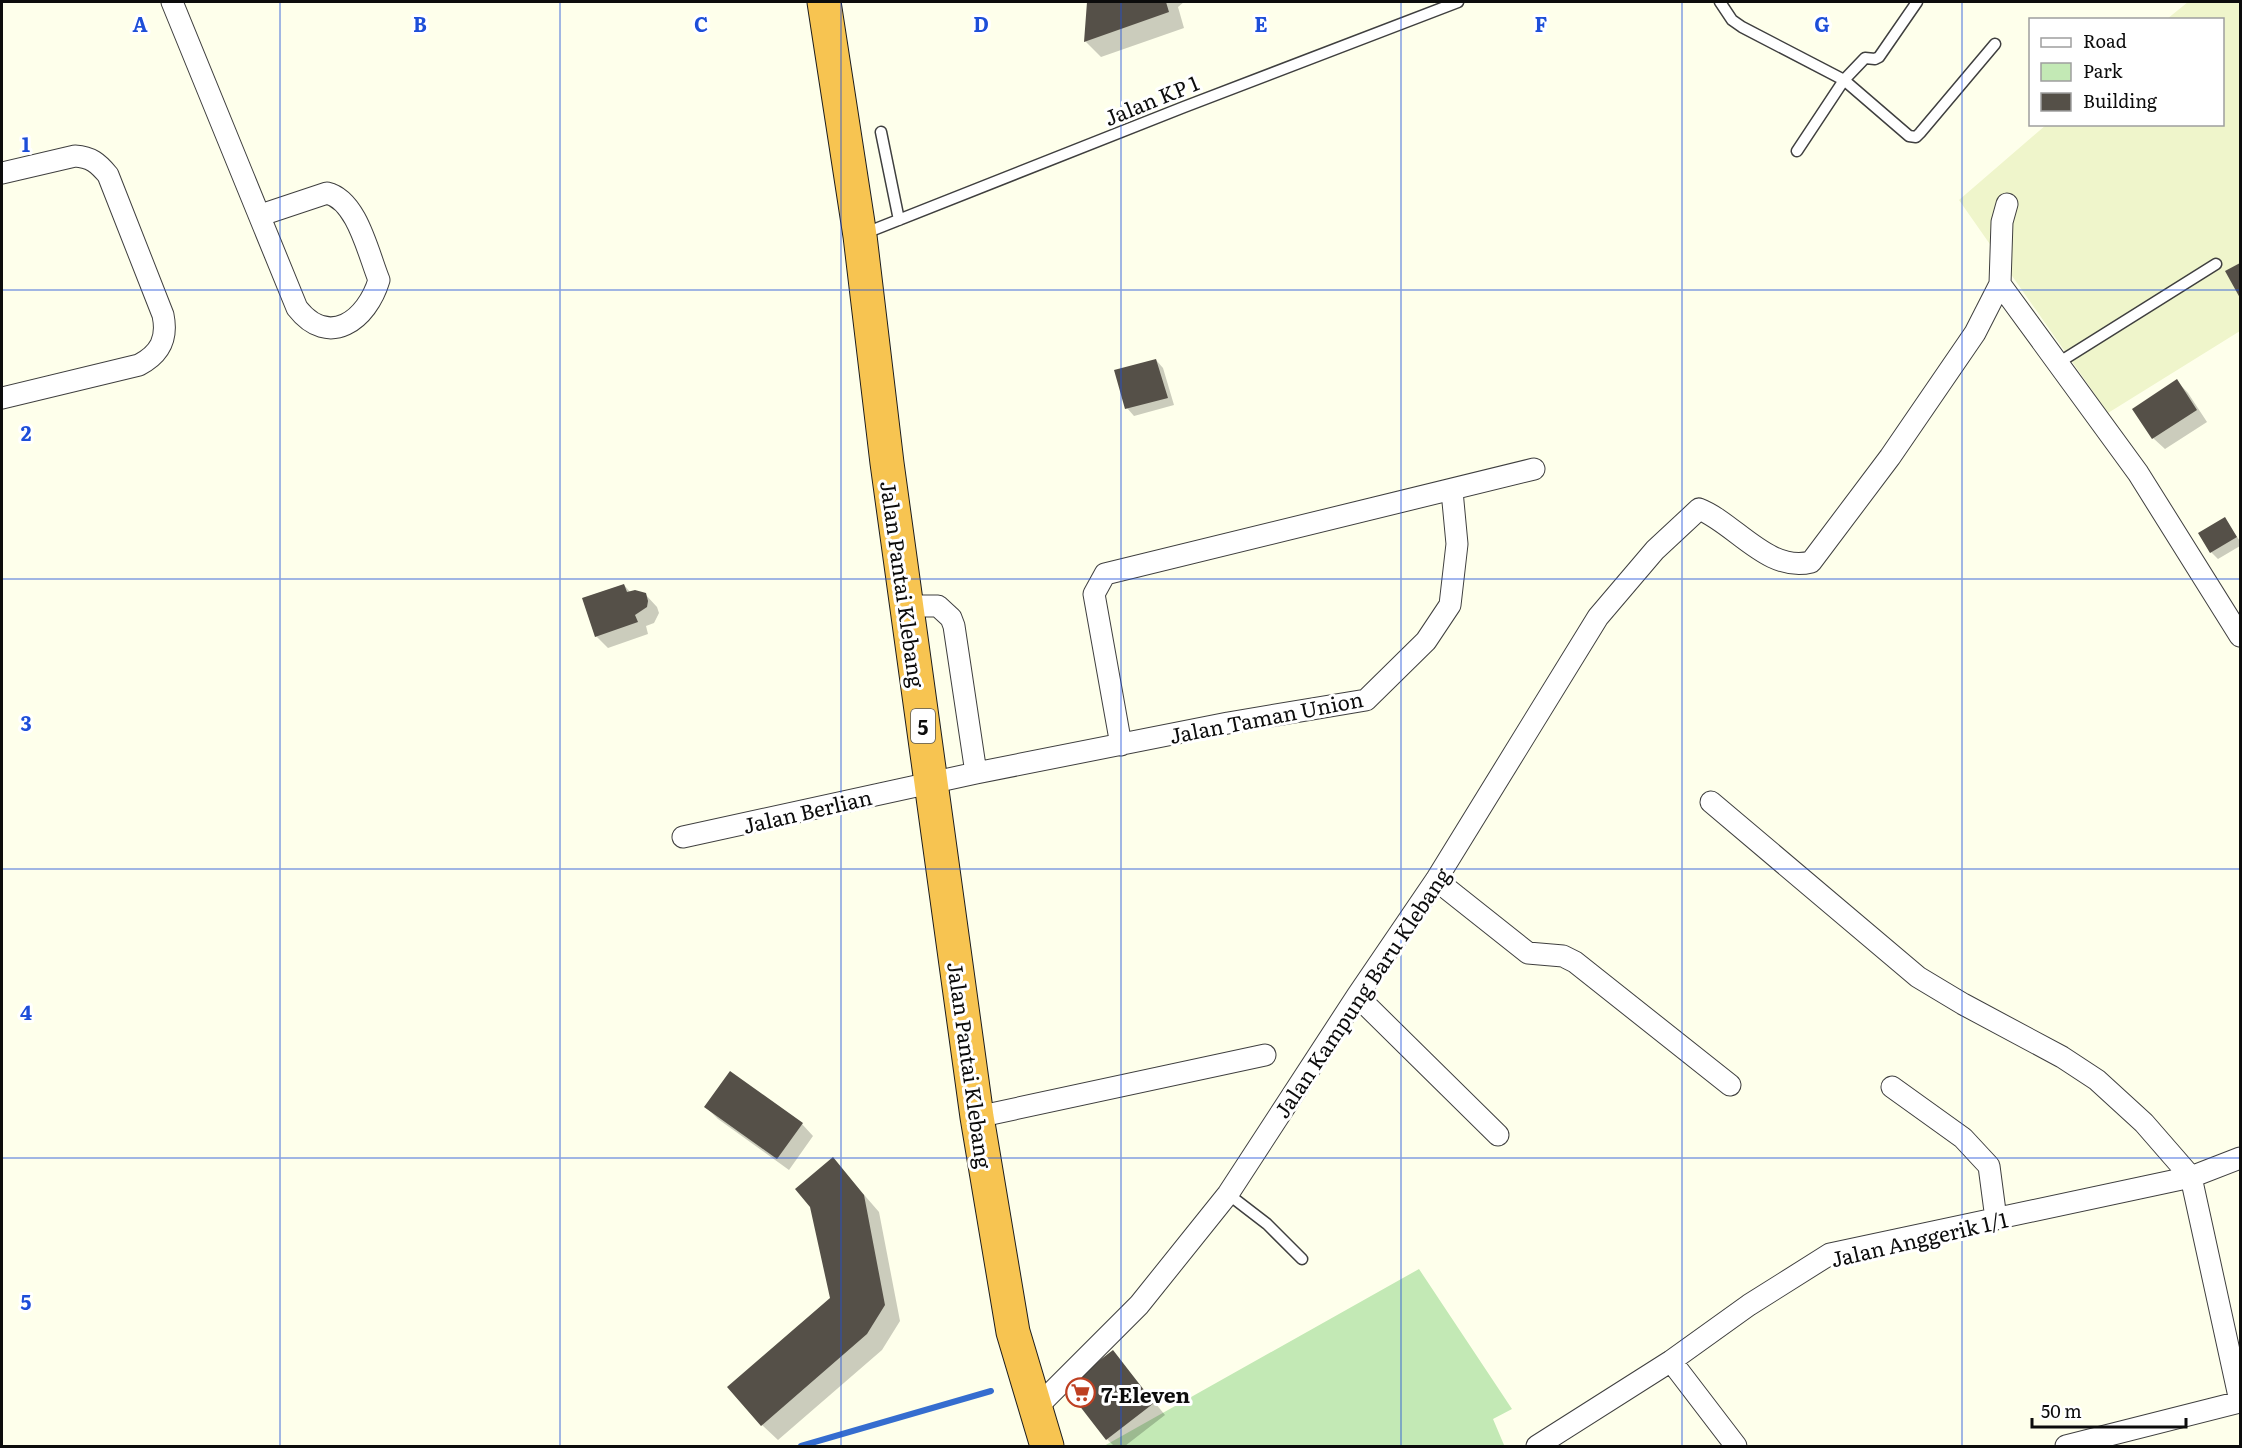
<svg xmlns="http://www.w3.org/2000/svg" width="2242" height="1448" font-family="Literata,serif">
  <style>
    .farmland { fill: #eff5cb }
    .green { fill: #c3e9b5 }
    .shadow { fill: #0003 }
    .lines { fill: none; stroke-linecap: round; stroke-linejoin: round }
    .stream { stroke: #356dcf; stroke-width: 6 }
    .building { fill: #555048 }
    .lane-casing { stroke: #3f3f3f; stroke-width: 13 }
    .street-casing { stroke: #3f3f3f; stroke-width: 23 }
    .highway-casing { stroke: #1d1d1d; stroke-width: 35 }
    .lane { stroke: #fff; stroke-width: 10 }
    .street { stroke: #fff; stroke-width: 21 }
    .highway { stroke: #f7c451; stroke-width: 33 }
    .grid { fill: none; stroke: #1d4ed8; stroke-width: 1.5; stroke-opacity: 0.55 }
    .labels { text-anchor: middle; dominant-baseline: central; stroke-width: 6; stroke-linejoin: round; paint-order: stroke }
    .shield { fill: #fff; stroke: #555; stroke-width: 1.5 }
    .shield-label { font-size: 20px; font-weight: bold; fill: #0c0c0c }
    .street-label { font-size: 21px; fill: #0c0c0c; stroke: #fff }
    .poi-label { font-size: 21px; font-weight: bold; fill: #0c0c0c; stroke: #fff; text-anchor: start }
    .grid-label { font-size: 20px; text-anchor: middle; font-weight: bold; fill: #1d4ed8; stroke: #fff; stroke-width: 6; stroke-linejoin: round; paint-order: stroke }
  </style>
  <rect width="100%" height="100%" fill="#feffeb"/>
  <path class="farmland" d="M 2188,2 L 2240,2 L 2240,331 L 2108,413 L 1959,200 L 2046,125 L 2222,124 L 2222,20 L 2167,19 Z"/>
  <path class="green" d="M 1419,1269 L 1512,1409 L 1493,1419 L 1504,1445 L 1104,1446 Z"/>
  <path class="shadow" d="M 1088,2 L 1184,2 L 1178,7 L 1184,28 L 1101,57 L 1085,41 Z
    M 1156,360 L 1163,368 L 1174,405 L 1134,416 L 1127,408 Z
    M 2177,381 L 2188,393 L 2207,422 L 2165,449 L 2153,438 Z
    M 2224,519 L 2240,541 L 2240,546 L 2218,559 L 2211,552 Z
    M 624,585 L 631,593 L 645,594 L 657,607 L 659,613 L 654,623 L 646,626 L 648,634 L 608,648 L 596,636 Z
    M 706,1107 L 802,1124 L 813,1136 L 789,1170 L 718,1119 Z
    M 833,1159 L 879,1212 L 900,1321 L 882,1350 L 778,1440 L 762,1425 L 831,1298 Z
    M 1113,1352 L 1165,1415 L 1125,1446 L 1114,1446 L 1107,1439 L 1067,1387 Z"/>
  <g class="lines">
    <path class="stream" d="M 801,1446 L 991,1391"/>
  </g>
  <path class="building" d="M 1087,2 L 1166,2 L 1169,12 L 1084,42 Z
    M 2240,263 L 2240,298 L 2225,271 Z
    M 1156,359 L 1168,398 L 1125,409 L 1114,370 Z
    M 2177,379 L 2197,410 L 2152,439 L 2132,409 Z
    M 2225,517 L 2237,537 L 2210,553 L 2198,533 Z
    M 624,584 L 627,592 L 635,590 L 646,593 L 648,601 L 647,607 L 635,615 L 638,622 L 595,637 L 582,598 Z
    M 730,1071 L 803,1123 L 777,1159 L 704,1107 Z
    M 833,1157 L 864,1195 L 885,1305 L 867,1334 L 761,1426 L 727,1387 L 830,1298 L 810,1207 L 795,1189 Z
    M 1113,1350 L 1154,1403 L 1106,1440 L 1065,1387 Z"/>
  <g class="lines">
    <defs>
      <path id="lane" d="M 1720,2 L 1732,20 L 1742,27 L 1844,80 L 1797,151
        M 1917,2 L 1879,57 L 1875,59 L 1865,58 L 1844,80 L 1909,136 L 1916,137 L 1920,133 L 1995,44
        M 881,132 L 899,220
        M 863,234 L 1184,107 L 1458,2
        M 2058,363 L 2216,264
        M 1228,1194 L 1267,1224 L 1302,1259"/>
      <path id="street" d="M 172,2 L 297,308 C 329,349 367,320 379,280 C 368,253 357,200 327,193 L 261,215
        M 2,173 L 75,156 C 91,157 98,163 108,175 L 163,315 C 168,339 160,354 139,365 L 2,398
        M 2000,284 L 2138,473 L 2240,636
        M 907,606 L 938,606 L 951,618 L 954,626 L 976,773
        M 1121,745 L 1094,594 L 1105,574 L 1534,469
        M 1711,802 L 1918,977 L 1963,1004 L 2062,1057 L 2097,1080 L 2144,1123 L 2191,1177 L 2240,1401
        M 683,837 L 976,773 L 1228,723 L 1366,700 L 1426,641 L 1450,605 L 1457,544 L 1452,491
        M 1436,880 L 1528,953 L 1563,956 L 1575,962 L 1730,1085
        M 1357,996 L 1498,1135
        M 1892,1087 L 1963,1138 L 1989,1166 L 1996,1219
        M 977,1117 L 1265,1055
        M 1671,1361 L 1736,1446
        M 1034,1410 L 1139,1305 L 1228,1194 L 1357,996 L 1436,880 L 1598,617 L 1655,550 L 1699,509 C 1735,523 1768,573 1811,562 L 1890,457 L 1975,333 L 2000,284 L 2002,222 L 2007,204
        M 1537,1446 L 1671,1361 L 1749,1305 L 1830,1254 L 2191,1177 L 2240,1158
        M 2066,1446 L 2240,1402"/>
      <path id="highway" d="M 824,2 L 860,236 L 887,463 L 977,1117 L 1013,1332 L 1047,1446"/>
    </defs>
    <use href="#lane" class="lane-casing"/>
    <use href="#street" class="street-casing"/>
    <use href="#highway" class="highway-casing"/>
    <use href="#lane" class="lane"/>
    <use href="#street" class="street"/>
    <use href="#highway" class="highway"/>
  </g>
  <path class="grid" d="M 280,2 L 280,1446M 560,2 L 560,1446M 841,2 L 841,1446M 1121,2 L 1121,1446M 1401,2 L 1401,1446M 1682,2 L 1682,1446M 1962,2 L 1962,1446M 2,290 L 2240,290M 2,579 L 2240,579M 2,869 L 2240,869M 2,1158 L 2240,1158"/>
  <defs>
    <symbol id="supermarket-ring" viewBox="-11 -11 22 22"><circle r="9.5" fill="#fff" stroke="#be4022" stroke-width="1.5"/><path d="M-6-5.5h2.5l.6 2H6L4.5 2H-2.5L-4.4-4H-6ZM-1.5 3.2a1.3 1.3 0 1 0 .1 0ZM3 3.2a1.3 1.3 0 1 0 .1 0Z" fill="#be4022"/></symbol>
  </defs>
  <g fill-rule="evenodd">
    <use href="#supermarket-ring" x="1064" y="1376" width="33" height="33"/>
  </g>
  <g class="labels">
    <rect class="shield" x="911" y="709" width="24" height="34" rx="4.5"/>
    <g class="shield-label">
      <text x="923" y="726">5</text>
    </g>
    <g class="street-label">
      <text transform="translate(1151 99) rotate(-22)">Jalan KP 1</text>
      <text transform="translate(904 584) rotate(82)">Jalan Pantai Klebang</text>
      <text transform="translate(1266 716) rotate(-11)">Jalan Taman Union</text>
      <text transform="translate(807 810) rotate(-13)">Jalan Berlian</text>
      <text transform="translate(1361 992) rotate(-56)">Jalan Kampung Baru Klebang</text>
      <text transform="translate(971 1065) rotate(82)">Jalan Pantai Klebang</text>
      <text transform="translate(1919 1238) rotate(-13)">Jalan Anggerik 1/1</text>
    </g>
    <g class="poi-label">
      <text x="1101" y="1393">7-Eleven</text>
    </g>
  </g>
  <g class="grid-label">
    <text x="140" y="32">A</text>
    <text x="420" y="32">B</text>
    <text x="701" y="32">C</text>
    <text x="981" y="32">D</text>
    <text x="1261" y="32">E</text>
    <text x="1541" y="32">F</text>
    <text x="1822" y="32">G</text>
    <text x="26" y="152">1</text>
    <text x="26" y="441">2</text>
    <text x="26" y="731">3</text>
    <text x="26" y="1020">4</text>
    <text x="26" y="1310">5</text>
  </g>
  <rect width="2242" height="1448" fill="none" stroke="#0c0c0c" stroke-width="6"/>
  <rect x="2029" y="18" width="195" height="108" fill="#ffffff" stroke="#9e9e9e" stroke-width="1.5"/>
  <rect x="2041" y="38" width="30" height="9" fill="#ffffff" stroke="#9e9e9e" stroke-width="1.5"/>
  <text x="2083" y="48" font-size="18" fill="#0c0c0c">Road</text>
  <rect x="2041" y="63" width="30" height="18" fill="#c3e9b5" stroke="#9e9e9e" stroke-width="1.5"/>
  <text x="2083" y="78" font-size="18" fill="#0c0c0c">Park</text>
  <rect x="2041" y="93" width="30" height="18" fill="#555048" stroke="#9e9e9e" stroke-width="1.5"/>
  <text x="2083" y="108" font-size="18" fill="#0c0c0c">Building</text>
  <path d="M2032 1418v9h154v-9" fill="none" stroke="#0c0c0c" stroke-width="3"/>
  <text x="2041" y="1418" font-size="18" fill="#0c0c0c" stroke="#ffffff" stroke-width="4.5" paint-order="stroke">50 m</text>
</svg>
